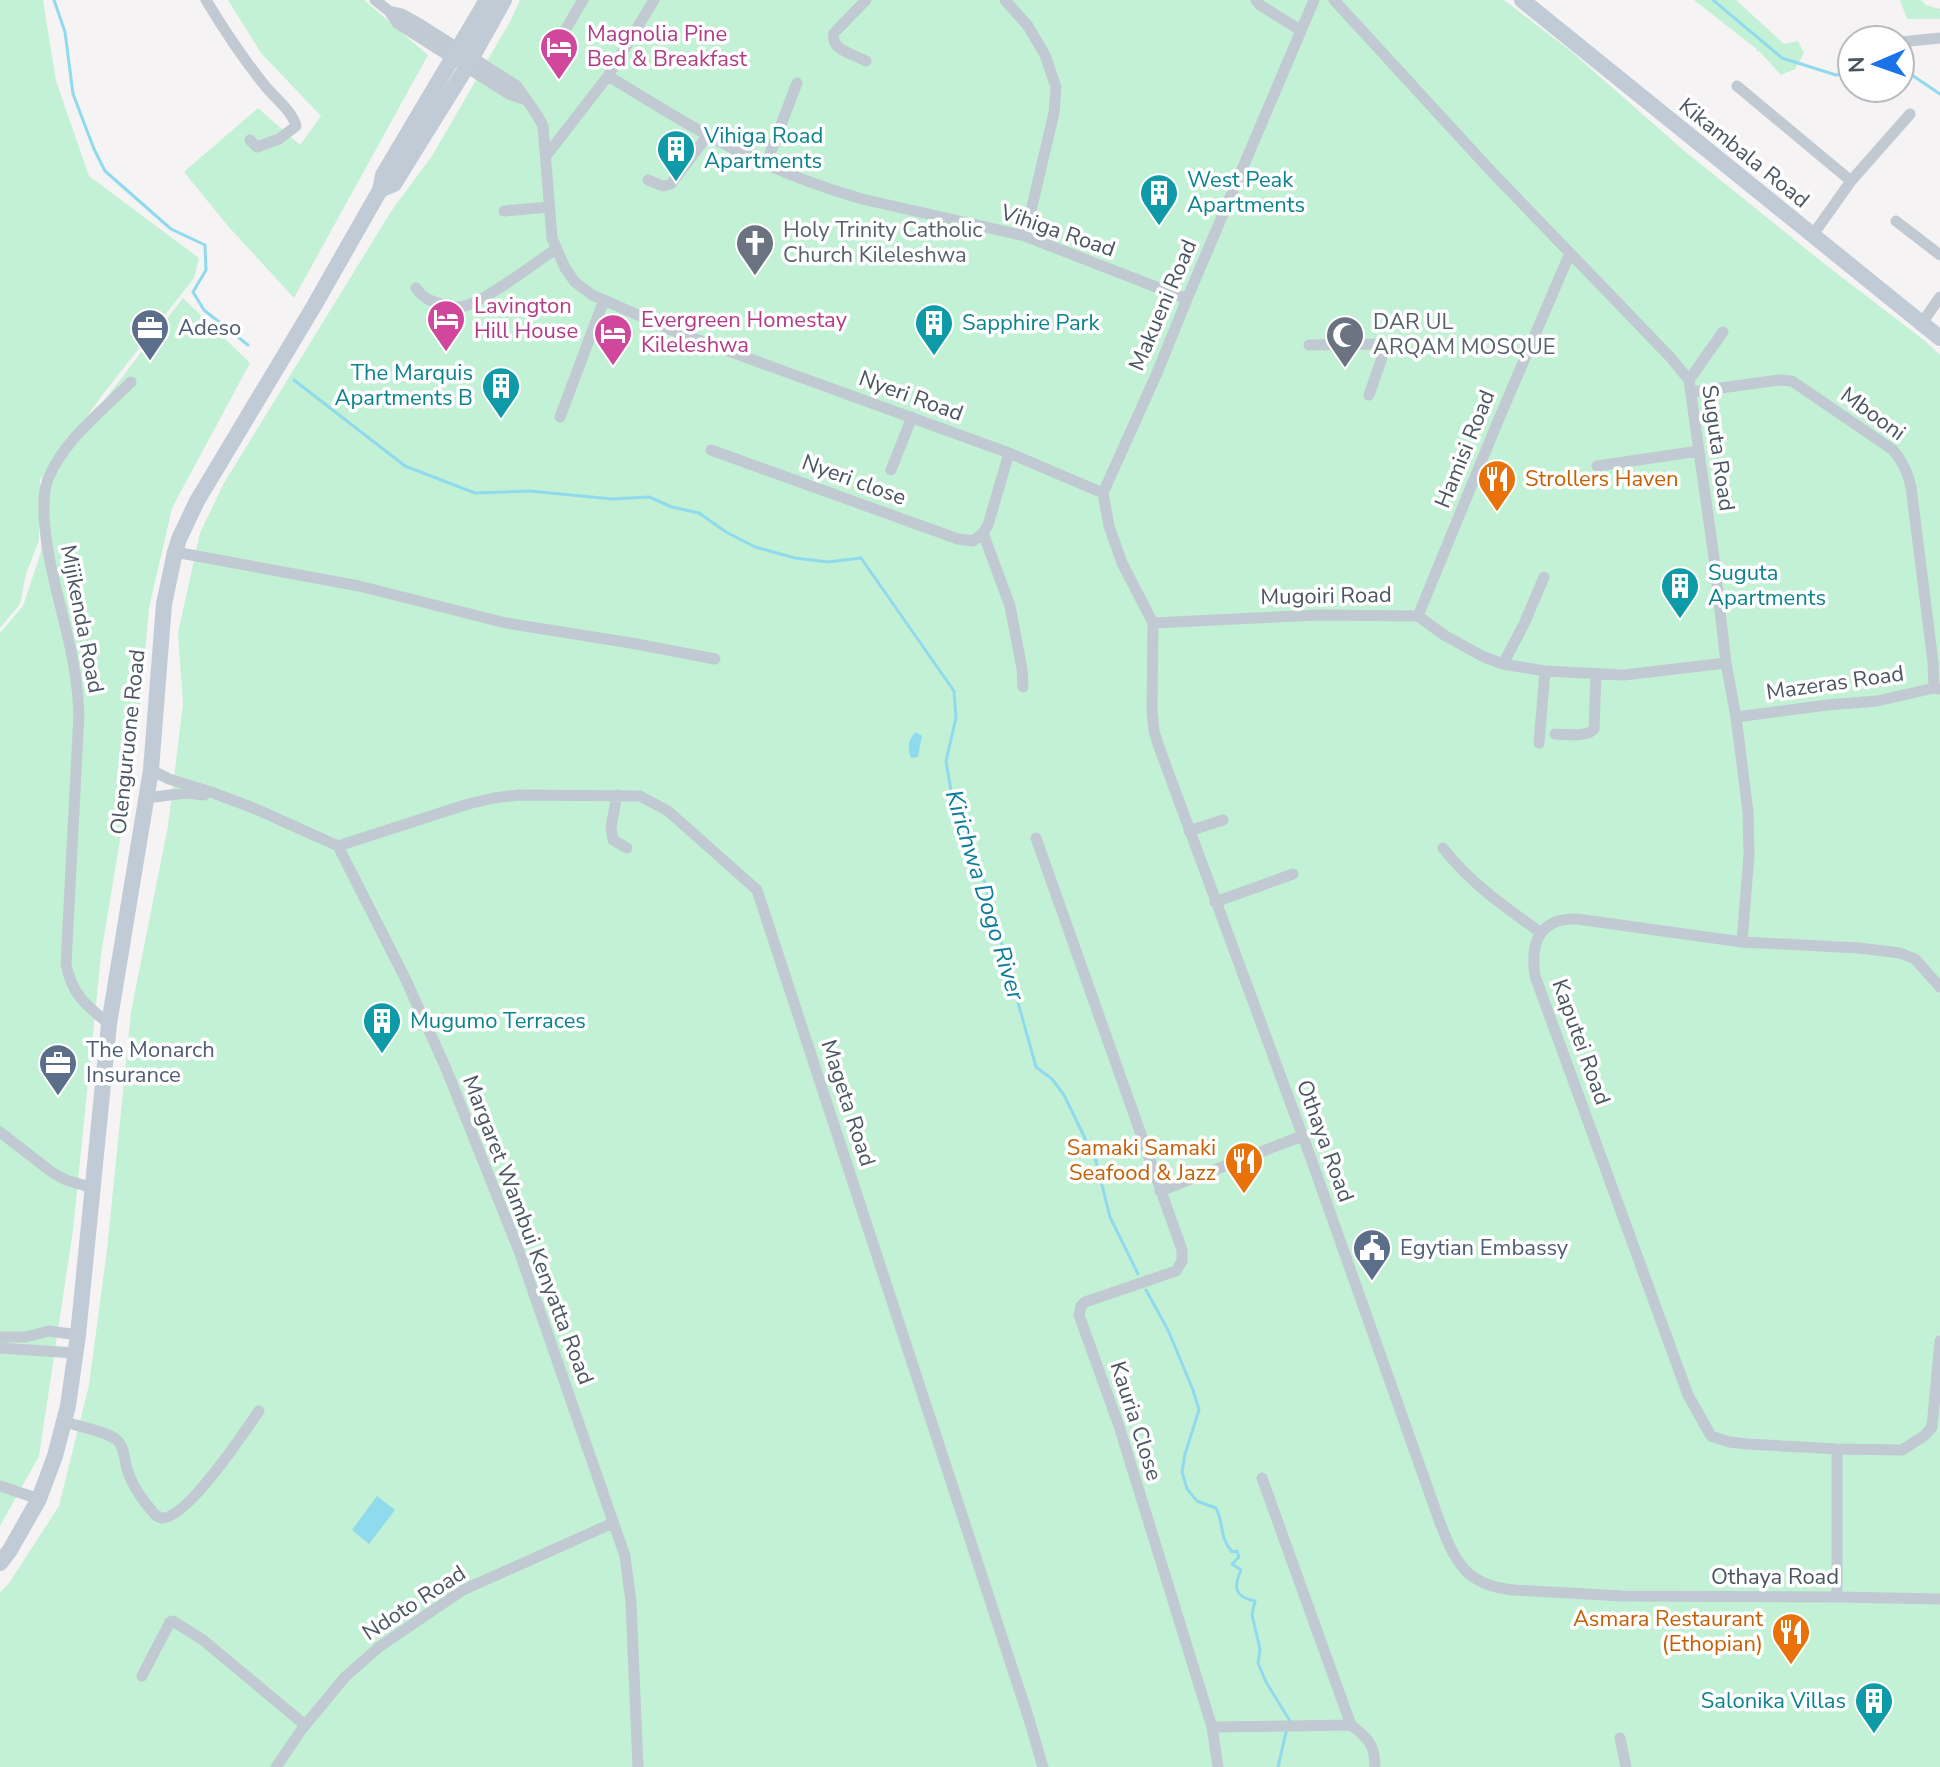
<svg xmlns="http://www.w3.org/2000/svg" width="1940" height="1767" font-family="'Nunito Sans',sans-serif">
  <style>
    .green { fill: #c3f1d5 }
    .water { fill: #90daee }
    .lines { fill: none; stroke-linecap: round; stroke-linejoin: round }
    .stream { stroke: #90daee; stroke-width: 3 }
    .street { stroke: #c1cad2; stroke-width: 11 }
    .secondary { stroke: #c1cbd6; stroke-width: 16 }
    .labels { text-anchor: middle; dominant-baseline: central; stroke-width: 7; stroke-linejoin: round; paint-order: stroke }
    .hotel-label { font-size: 22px; fill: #b23c85; stroke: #fff; text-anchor: start }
    .culture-label { font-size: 22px; fill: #0d838f; stroke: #fff; text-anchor: start }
    .street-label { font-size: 22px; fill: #4a5661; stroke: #fff }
    .worship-label { font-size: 22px; fill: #5b616d; stroke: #fff; text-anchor: start }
    .service-label { font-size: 22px; fill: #4e5e75; stroke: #fff; text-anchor: start }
    .food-label { font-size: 22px; fill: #c56008; stroke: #fff; text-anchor: end }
    .water-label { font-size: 24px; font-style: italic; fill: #0c7c9b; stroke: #fff }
  </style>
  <rect width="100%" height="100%" fill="#f5f3f3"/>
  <path class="green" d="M 0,0 L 43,0 L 56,81 L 89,176 L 199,258 L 194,278 L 104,393 L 40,480 L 39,540 L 26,574 L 20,604 L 0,628 Z
    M 228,0 L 364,0 L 428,55 L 294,298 L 228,226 L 184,172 L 258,108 L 300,145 L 321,116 L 261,53 Z
    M 520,0 L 1504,0 L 1573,53 L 1682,149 L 1822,262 L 1925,341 L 1940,355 L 1940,1767 L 0,1767 L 0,1593 L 9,1583 L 59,1506 L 89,1385 L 107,1250 L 131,1012 L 168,826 L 183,704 L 178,633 L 200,533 L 224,483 L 392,210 L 432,156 L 512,18 Z
    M 1694,0 L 1736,0 L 1784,44 L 1798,41 L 1804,53 L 1795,69 L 1781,75 L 1759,51 L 1756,52 L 1757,49 L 1750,44 Z
    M 1900,0 L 1921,0 L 1926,5 L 1940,9 L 1940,19 L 1907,19 Z
    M 183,298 L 250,363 L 172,508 L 149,608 L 138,731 L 101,955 L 73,1230 L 39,1456 L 0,1526 L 0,633 L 23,606 L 41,552 L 43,480 Z"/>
  <path class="water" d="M 916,732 L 922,736 L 918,757 L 911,758 C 907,749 908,739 916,732 Z
    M 377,1496 L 395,1510 L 369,1544 L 352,1530 Z"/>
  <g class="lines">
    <path class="stream" d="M 54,0 L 65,32 L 73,94 L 94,149 L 105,171 L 171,229 L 205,245 L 206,270 L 193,292 L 204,310 L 248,345
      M 1713,0 L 1782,58 L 1836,75 L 1852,71
      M 1900,67 L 1940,94
      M 294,380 L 405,466 L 475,493 L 530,491 L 612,499 L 649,497 L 672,507 L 699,513 L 726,532 L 755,547 L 795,558 L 828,562 L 861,558 L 954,691 L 956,718 L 946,761 L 955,815 L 983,877 L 1036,1067 L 1052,1079 L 1064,1095 L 1096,1161 L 1110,1217 L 1138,1274
      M 1146,1290 L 1168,1330 L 1193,1390 L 1199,1410 L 1185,1454 L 1182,1472 L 1187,1489 L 1197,1501 L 1216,1508 C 1224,1523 1219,1537 1232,1552 L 1237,1551 L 1239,1557 L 1232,1564 L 1241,1570 C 1233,1588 1235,1597 1255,1601 L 1252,1615 L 1260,1649 L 1258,1663 L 1266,1682 L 1290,1721
      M 1278,1767 L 1287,1728"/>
    <path class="street" d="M 206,0 C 224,30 244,60 266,87 C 276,99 292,111 296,126 L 279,139 L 257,147 L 250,140
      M 375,0 L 389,11 L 397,23 L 509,94 L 526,100
      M 866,0 L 834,33 C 830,50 853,54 866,61
      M 1005,0 L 1028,26 L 1045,55 L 1056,87 L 1054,113 L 1025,236
      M 1256,0 L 1260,5 L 1300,30
      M 1334,0 L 1490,170 L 1671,358 L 1689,380 L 1714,558 L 1726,663 L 1736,717 L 1748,812 L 1749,855 L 1742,942
      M 389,11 L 402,14 L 418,23 L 517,86 L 537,115 L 543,126 L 552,238 L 565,268 L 575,282 L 592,295 L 604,300 L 676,332 L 1009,453 L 1103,493
      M 1900,42 L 1940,38
      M 554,49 L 583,0
      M 608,76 C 640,95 671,115 704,133 C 753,161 807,183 862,199 L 1025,236 L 1187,299
      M 1737,86 L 1851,181
      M 546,156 L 608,76 L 654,0
      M 766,164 L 797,83
      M 648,180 L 663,186 L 671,184 L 708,135
      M 504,211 L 549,207
      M 1896,221 L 1940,255
      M 1812,236 L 1851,181 L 1910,114
      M 416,288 C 422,297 431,302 442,304 C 447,305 455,307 460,307 C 481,305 536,262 556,249
      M 1922,323 L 1940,297
      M 1309,345 L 1383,344 L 1386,346 L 1369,395
      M 1689,380 L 1723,332
      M 1692,392 L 1779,380 L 1792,381 L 1893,450 C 1903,462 1908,472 1911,487 L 1933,662 L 1934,688
      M 560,417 L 604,300
      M 711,450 L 958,539 L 973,541 L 983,533
      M 1009,453 L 988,525 L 983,533 L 1010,606 L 1022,669 L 1023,687
      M 1597,466 L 1699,451
      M 891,470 L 912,417
      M 1103,493 L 1109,526 L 1122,563 L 1153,623 L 1152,710 L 1154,731 L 1159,747 L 1309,1153 L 1439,1520 C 1455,1562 1466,1586 1514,1590 L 1622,1596 L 1837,1597 L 1940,1599
      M 1103,493 L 1157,373 L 1187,299 L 1314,0
      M 175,552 L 359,586 L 506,623 L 631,643 L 715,659
      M 1418,616 L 1498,421 L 1570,253
      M 1153,623 L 1319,615 L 1418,616 L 1444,635 L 1482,656 L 1503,664 L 1545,671 L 1624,675 L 1726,663
      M 1503,664 L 1524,624 L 1544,577
      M 1736,717 L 1827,705 L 1877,701 L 1934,688 L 1940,689
      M 1555,734 C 1568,734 1585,738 1594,729 L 1596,674
      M 1539,743 L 1545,671
      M 151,770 L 169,779 L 211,792 L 256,809 L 338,846 L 405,978 L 445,1066 L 519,1251 L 625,1556 L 631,1602 L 638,1767
      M 617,795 L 611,827 L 613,840 L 627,848
      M 146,798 L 186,793 L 204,795
      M 1189,831 L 1223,820
      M 1036,838 L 1182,1250 L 1182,1261 L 1176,1271 L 1085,1302 L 1081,1306 L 1079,1315 L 1119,1426 L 1212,1727 L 1351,1725 C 1368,1738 1375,1745 1375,1767
      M 338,846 L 468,804 L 494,798 L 518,795 L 640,796 L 668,811 L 757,890 L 1028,1716 L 1043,1767
      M 1443,848 C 1470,883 1505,907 1540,932
      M 1215,902 L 1293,874
      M 1940,987 L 1915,959 L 1900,953 L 1859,948 L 1742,942 L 1577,919 C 1539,918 1530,943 1535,976 L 1688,1395 L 1711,1436 L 1729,1442 L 1748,1444 L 1837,1449 L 1902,1450 L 1924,1436 L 1932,1427 L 1940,1341
      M 109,1024 C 86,1005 72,995 66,964 L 79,714 C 78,685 73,657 66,629 C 57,591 46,555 44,515 C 44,503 43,491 48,479 C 64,440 102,411 131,382
      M 0,1132 L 53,1173 L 66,1180 L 93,1188
      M 1160,1191 L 1302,1136
      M 0,1337 L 25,1337 L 49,1331 L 78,1335
      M 0,1348 L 75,1353
      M 65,1422 C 78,1426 108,1432 117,1440 C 125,1448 124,1459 127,1469 C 131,1483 142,1500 152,1511 C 154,1514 157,1517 161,1518 C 186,1521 245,1431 259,1411
      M 1262,1478 L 1351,1725
      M 0,1486 L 39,1499
      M 1837,1597 L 1837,1449
      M 142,1676 L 170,1622 L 173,1621 L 203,1640 L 305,1725
      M 1212,1727 L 1218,1767
      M 1620,1738 L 1626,1767
      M 276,1767 L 302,1729 L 345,1677 L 379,1647 L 463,1590 L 613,1523"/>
    <path class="secondary" d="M 1522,0 L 1940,338
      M 380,190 L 383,175 L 487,0
      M 0,1563 L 10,1550 L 39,1499 L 55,1456 L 68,1406 L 78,1335 L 109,1024 L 151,770 L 164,604 L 175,552 L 179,539 L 197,501 L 314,306 L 380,190 L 394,184 L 405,166 L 466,68 L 504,0"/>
  </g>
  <defs>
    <symbol id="hotel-pin" viewBox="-11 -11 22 30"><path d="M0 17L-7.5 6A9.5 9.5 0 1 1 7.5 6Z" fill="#d1479c" stroke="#fff"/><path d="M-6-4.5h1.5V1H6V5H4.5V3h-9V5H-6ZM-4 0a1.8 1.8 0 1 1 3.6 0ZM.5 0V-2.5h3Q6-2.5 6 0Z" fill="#fff"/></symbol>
    <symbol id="building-pin" viewBox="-11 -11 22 30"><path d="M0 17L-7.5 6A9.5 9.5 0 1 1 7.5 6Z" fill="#0f9aa8" stroke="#fff"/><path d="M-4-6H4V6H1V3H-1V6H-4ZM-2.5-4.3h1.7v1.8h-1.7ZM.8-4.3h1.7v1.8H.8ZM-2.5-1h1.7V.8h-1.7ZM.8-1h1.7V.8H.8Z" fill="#fff"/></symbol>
    <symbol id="church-pin" viewBox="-11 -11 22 30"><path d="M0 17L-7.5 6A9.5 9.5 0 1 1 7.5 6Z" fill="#6b7280" stroke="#fff"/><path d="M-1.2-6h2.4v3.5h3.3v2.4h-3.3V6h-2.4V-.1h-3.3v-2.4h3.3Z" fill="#fff"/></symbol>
    <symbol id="office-pin" viewBox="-11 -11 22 30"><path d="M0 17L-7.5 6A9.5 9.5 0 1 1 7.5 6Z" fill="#5c6f8a" stroke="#fff"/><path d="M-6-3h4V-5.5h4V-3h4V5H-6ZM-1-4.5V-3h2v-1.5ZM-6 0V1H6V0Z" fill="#fff"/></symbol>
    <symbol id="mosque-pin" viewBox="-11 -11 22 30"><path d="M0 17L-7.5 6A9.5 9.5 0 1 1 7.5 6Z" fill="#6b7280" stroke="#fff"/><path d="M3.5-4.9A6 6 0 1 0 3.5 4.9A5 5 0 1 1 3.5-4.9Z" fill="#fff"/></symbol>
    <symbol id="restaurant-pin" viewBox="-11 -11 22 30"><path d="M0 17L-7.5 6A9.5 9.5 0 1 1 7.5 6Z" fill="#e8710a" stroke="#fff"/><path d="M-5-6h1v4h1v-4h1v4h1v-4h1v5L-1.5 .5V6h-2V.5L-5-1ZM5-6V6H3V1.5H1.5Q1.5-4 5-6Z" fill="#fff"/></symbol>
    <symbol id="civic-pin" viewBox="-11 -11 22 30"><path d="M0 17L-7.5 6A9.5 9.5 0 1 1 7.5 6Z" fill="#5c6f8a" stroke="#fff"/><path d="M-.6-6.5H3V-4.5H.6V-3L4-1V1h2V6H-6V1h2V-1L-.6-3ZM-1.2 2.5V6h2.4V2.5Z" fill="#fff"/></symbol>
  </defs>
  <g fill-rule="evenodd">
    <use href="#hotel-pin" x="537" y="25" width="44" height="60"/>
    <use href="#building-pin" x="654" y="127" width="44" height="60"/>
    <use href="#building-pin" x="1137" y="171" width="44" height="60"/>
    <use href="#church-pin" x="733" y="221" width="44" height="60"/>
    <use href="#hotel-pin" x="424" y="297" width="44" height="60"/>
    <use href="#building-pin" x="912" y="301" width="44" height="60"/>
    <use href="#office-pin" x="128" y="306" width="44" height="60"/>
    <use href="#hotel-pin" x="591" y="311" width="44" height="60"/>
    <use href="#mosque-pin" x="1323" y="313" width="44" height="60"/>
    <use href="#building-pin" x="479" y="364" width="44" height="60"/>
    <use href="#restaurant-pin" x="1475" y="457" width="44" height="60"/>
    <use href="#building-pin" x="1658" y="564" width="44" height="60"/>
    <use href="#building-pin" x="360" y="999" width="44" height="60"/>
    <use href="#office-pin" x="36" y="1041" width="44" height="60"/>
    <use href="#restaurant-pin" x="1222" y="1139" width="44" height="60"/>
    <use href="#civic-pin" x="1350" y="1226" width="44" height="60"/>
    <use href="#restaurant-pin" x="1769" y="1610" width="44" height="60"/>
    <use href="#building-pin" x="1852" y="1679" width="44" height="60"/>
  </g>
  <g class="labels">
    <g class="hotel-label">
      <text x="587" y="34">Magnolia Pine<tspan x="587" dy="25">Bed &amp; Breakfast</tspan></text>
      <text x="474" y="306">Lavington<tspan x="474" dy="25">Hill House</tspan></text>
      <text x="641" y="320">Evergreen Homestay<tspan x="641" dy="25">Kileleshwa</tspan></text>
    </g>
    <g class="culture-label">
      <text x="704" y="136">Vihiga Road<tspan x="704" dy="25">Apartments</tspan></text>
      <text x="1187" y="180">West Peak<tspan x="1187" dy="25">Apartments</tspan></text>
      <text x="962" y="323">Sapphire Park</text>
      <text x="473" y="373" text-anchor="end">The Marquis<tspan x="473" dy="25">Apartments B</tspan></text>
      <text x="1708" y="573">Suguta<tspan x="1708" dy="25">Apartments</tspan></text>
      <text x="410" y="1021">Mugumo Terraces</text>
      <text x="1846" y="1701" text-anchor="end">Salonika Villas</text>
    </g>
    <g class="street-label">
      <text transform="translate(1744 153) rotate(39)">Kikambala Road</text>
      <text transform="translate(1058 231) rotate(19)">Vihiga Road</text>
      <text transform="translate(1163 305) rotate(-67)">Makueni Road</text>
      <text transform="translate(911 396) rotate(20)">Nyeri Road</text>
      <text transform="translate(1873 414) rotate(36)">Mbooni</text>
      <text transform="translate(1718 448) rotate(82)">Suguta Road</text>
      <text transform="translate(1465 449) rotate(-68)">Hamisi Road</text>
      <text transform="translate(854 480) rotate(20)">Nyeri close</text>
      <text transform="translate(1326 596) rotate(-1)">Mugoiri Road</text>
      <text transform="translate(82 619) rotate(79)">Mijikenda Road</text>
      <text transform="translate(1835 683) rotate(-8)">Mazeras Road</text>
      <text transform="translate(128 742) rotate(-84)">Olenguruone Road</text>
      <text transform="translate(1581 1042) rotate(70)">Kaputei Road</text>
      <text transform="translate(848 1103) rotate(72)">Mageta Road</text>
      <text transform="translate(1325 1141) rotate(70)">Othaya Road</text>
      <text transform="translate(528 1230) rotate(69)">Margaret Wambui Kenyatta Road</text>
      <text transform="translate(1136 1421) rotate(72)">Kauria Close</text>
      <text x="1775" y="1577">Othaya Road</text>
      <text transform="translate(414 1603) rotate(-33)">Ndoto Road</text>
    </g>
    <g class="worship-label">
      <text x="783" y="230">Holy Trinity Catholic<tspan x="783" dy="25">Church Kileleshwa</tspan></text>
      <text x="1373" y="322">DAR UL<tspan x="1373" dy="25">ARQAM MOSQUE</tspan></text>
    </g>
    <g class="service-label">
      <text x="178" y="328">Adeso</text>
      <text x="86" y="1050">The Monarch<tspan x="86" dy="25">Insurance</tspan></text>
      <text x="1400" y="1248">Egytian Embassy</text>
    </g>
    <g class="food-label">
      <text x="1525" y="479" text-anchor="start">Strollers Haven</text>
      <text x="1216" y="1148">Samaki Samaki<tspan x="1216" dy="25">Seafood &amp; Jazz</tspan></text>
      <text x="1763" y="1619">Asmara Restaurant<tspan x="1763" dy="25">(Ethopian)</tspan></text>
    </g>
    <g class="water-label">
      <text transform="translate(985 895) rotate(73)">Kirichwa Dogo River</text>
    </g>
  </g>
  <g transform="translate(1876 64) rotate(268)"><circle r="38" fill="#ffffff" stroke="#b7bbc0" stroke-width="2"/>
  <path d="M0-6L14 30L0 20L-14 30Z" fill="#1a73e8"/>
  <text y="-12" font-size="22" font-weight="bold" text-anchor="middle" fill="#4a5661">N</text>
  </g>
</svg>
